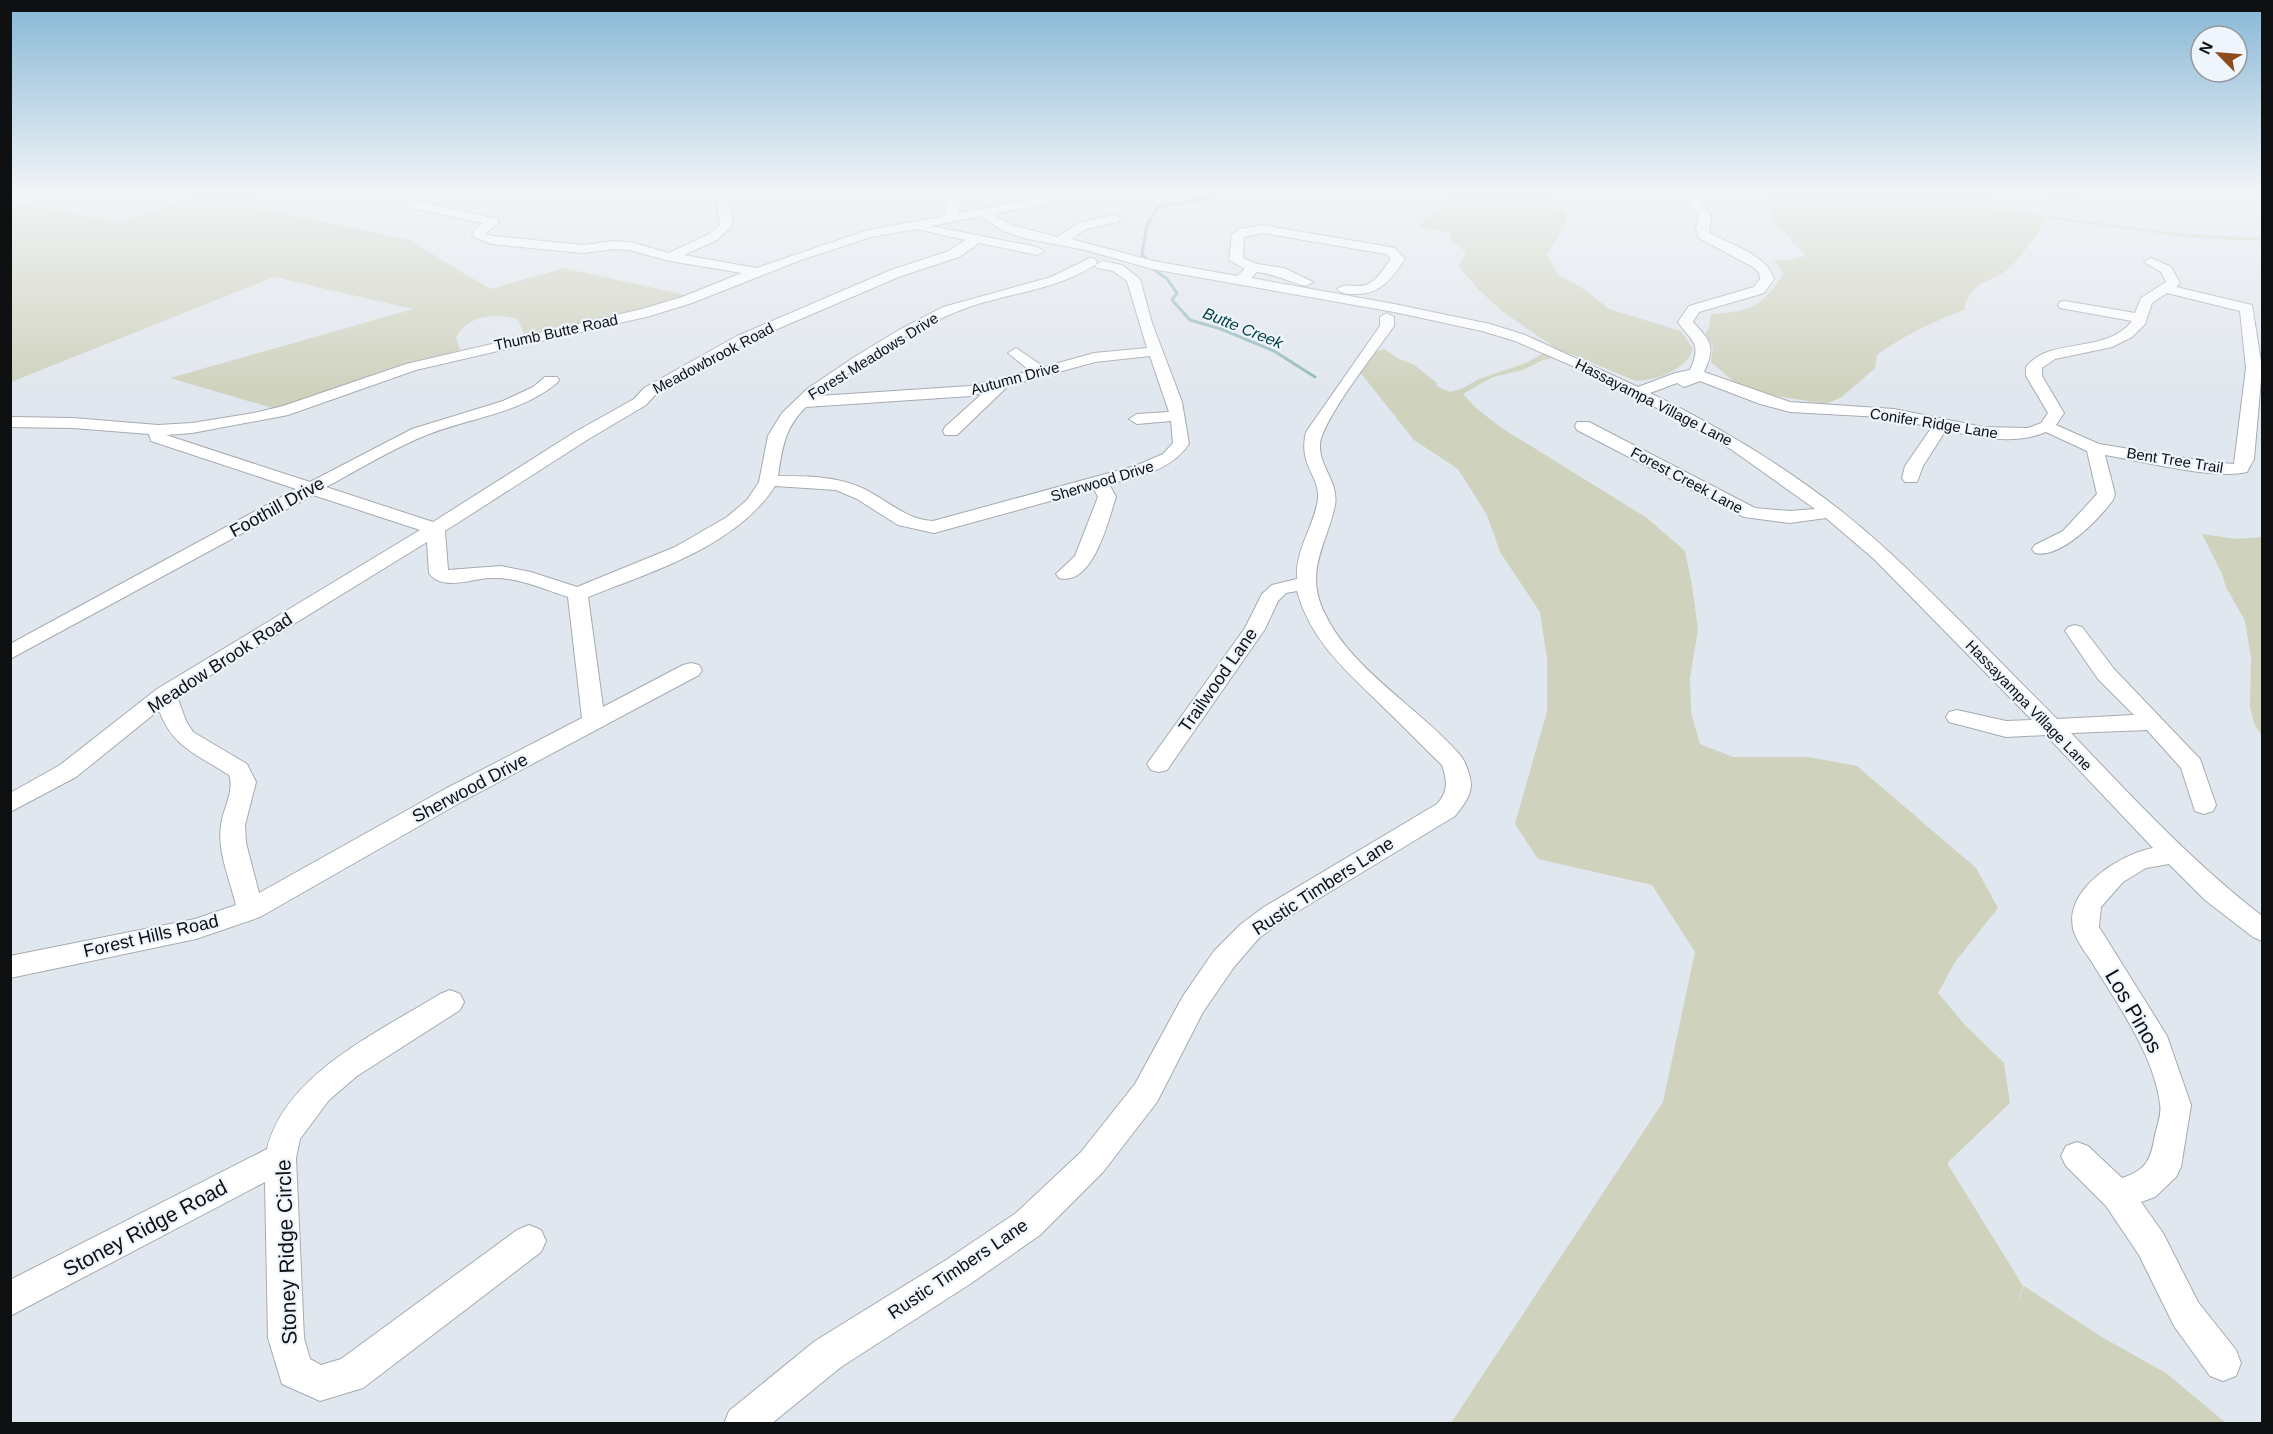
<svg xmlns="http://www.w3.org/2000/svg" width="2273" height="1434" font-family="Arial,sans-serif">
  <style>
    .green { fill: #cfd2bd }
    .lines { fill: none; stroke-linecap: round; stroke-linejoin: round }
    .stream { stroke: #94bbbc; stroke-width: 3 }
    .building { fill: #b7cee6 }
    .minor-casing { stroke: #a5abb2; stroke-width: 2 }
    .minor { fill: #fff; fill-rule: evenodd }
    .labels { text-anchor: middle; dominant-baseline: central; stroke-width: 4.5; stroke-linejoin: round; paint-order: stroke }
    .far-street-label { font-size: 15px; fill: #0e1012; stroke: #eef5fc }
    .far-water-label { font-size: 16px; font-style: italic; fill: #003d3f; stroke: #eef5fc }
    .street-label { font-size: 18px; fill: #0e1012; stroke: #eef5fc }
    .near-street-label { font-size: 21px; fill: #0e1012; stroke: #eef5fc }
  </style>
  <rect width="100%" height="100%" fill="#e1e7ee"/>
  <path class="green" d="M 211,191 L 254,191 L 254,207 L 409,240 L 490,289 L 564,268 L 690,296 L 590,322 L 524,335 L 518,319 C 496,313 466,315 456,338 L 460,350 L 403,367 L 276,409 L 170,378 L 413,309 L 274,277 L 11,382 L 10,201 L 120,222 Z
    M 1451,191 L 1553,191 L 1556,204 L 1568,218 L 1547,255 L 1558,274 L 1585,290 L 1609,309 L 1681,331 L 1693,349 C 1686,370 1657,380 1636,381 L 1571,354 L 1543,360 L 1523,370 L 1493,377 L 1463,394 L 1475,407 L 1500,427 L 1647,518 L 1685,551 L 1692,585 L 1698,630 L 1690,678 L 1691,712 L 1700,744 L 1733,757 L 1808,757 L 1857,766 L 1976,868 L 1998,908 L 1955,962 L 1938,993 L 1965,1025 L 2004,1063 L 2010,1103 L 1947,1163 L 2023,1286 L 2015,1312 L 2024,1286 L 2100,1336 L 2166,1373 L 2226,1423 L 1451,1423 L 1663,1102 L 1695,952 L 1652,885 L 1538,859 L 1515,824 L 1547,711 L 1547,659 L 1540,612 L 1500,552 L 1487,515 L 1458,469 L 1414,440 L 1359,371 L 1367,355 L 1384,349 L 1399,359 L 1413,364 L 1437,383 L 1436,386 L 1450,392 L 1461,389 L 1479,379 L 1526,363 L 1554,347 L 1503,312 L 1478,289 L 1459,267 L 1466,252 L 1452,241 L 1450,233 L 1418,227 Z
    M 1770,191 C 1787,191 1804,195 1820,191 L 1994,191 L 1996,205 L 2001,210 L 2175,233 L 2262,238 L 2262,241 L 2194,238 L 2045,218 C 2040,233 2021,256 2010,267 C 1992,285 1972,277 1964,310 C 1933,322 1904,335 1877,355 L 1875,368 L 1842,397 L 1826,404 L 1764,394 L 1737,384 L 1711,362 L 1713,346 L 1705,334 L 1709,327 L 1711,314 C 1751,311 1759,309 1783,275 L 1778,265 L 1772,260 L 1792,260 L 1805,255 L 1773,220 L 1772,210 L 1765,199 Z
    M 2202,534 L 2236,539 L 2262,537 L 2262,736 L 2254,723 L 2250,707 L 2251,658 L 2245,621 L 2226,587 L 2222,574 Z"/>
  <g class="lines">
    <path class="stream" d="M 1147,260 L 1142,254 L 1147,225 L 1158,207 L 1209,198 L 1222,191
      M 1153,269 L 1167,279 L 1177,293 L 1172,300 L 1190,320 L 1221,329 L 1274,351 L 1315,377"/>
  </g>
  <path class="building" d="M 2044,191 L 2080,191 L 2083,207 L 2061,205 Z"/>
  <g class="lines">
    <defs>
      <path id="minor" d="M 706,191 L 720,191 C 731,200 733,212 732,226 L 717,240 L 684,255 L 756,268 L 865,231 L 945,216 L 951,191 L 963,191 L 958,213 L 1077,191 L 1100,191 L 1094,195 L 993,214 L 1011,225 L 1058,237 L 1078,223 L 1114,215 L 1118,216 L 1120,219 L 1118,222 L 1086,229 L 1071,239 L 1154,261 L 1237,276 L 1245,269 L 1229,260 L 1232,235 L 1239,229 L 1262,225 L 1390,247 L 1395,248 L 1405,259 C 1392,278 1380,295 1355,294 C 1348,294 1342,294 1337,289 C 1345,282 1356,288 1366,285 C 1377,281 1384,268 1391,259 L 1386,254 L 1262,233 L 1244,237 L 1243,258 L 1257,264 L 1284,268 L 1313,282 L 1306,286 C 1289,282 1275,274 1257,272 L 1251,278 L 1394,304 L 1490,324 L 1525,335 L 1638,387 L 1675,373 L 1690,370 C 1702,343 1693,343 1678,322 L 1689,306 L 1754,287 L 1760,279 L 1759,272 L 1753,267 L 1699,238 L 1696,228 L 1699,216 L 1684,195 L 1684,191 L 1696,191 L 1696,195 L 1711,216 L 1709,233 C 1730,244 1767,255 1774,279 L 1764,293 L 1699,312 L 1693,322 C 1711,342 1716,346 1704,372 L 1790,402 L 1894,409 L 1983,427 L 2028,428 L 2041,423 L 2048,413 L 2026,376 L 2026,367 C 2050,336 2106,355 2132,321 L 2060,308 L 2058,305 L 2060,302 L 2065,301 L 2135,313 L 2141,298 L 2166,282 L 2161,272 L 2144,262 L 2151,258 L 2171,267 L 2180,283 L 2176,287 L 2252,305 L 2262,368 L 2254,459 L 2247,472 C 2215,480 2141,461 2105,455 L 2115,494 L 2113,500 C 2099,519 2061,559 2035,553 L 2032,549 L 2035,545 L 2063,531 L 2097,494 L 2087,451 L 2046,432 C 2015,445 1978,438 1946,430 L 1923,466 L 1917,482 L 1905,482 L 1902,478 L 1905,466 L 1932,427 L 1881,417 L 1790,412 L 1760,404 L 1700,381 L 1684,387 L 1677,383 L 1650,393 C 1736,435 1818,486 1889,552 C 1947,606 2001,663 2057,719 L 2134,715 L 2098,679 L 2065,631 L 2068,627 L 2075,625 L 2082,627 L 2114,669 L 2200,759 L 2216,805 L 2213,811 L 2204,814 L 2195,811 L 2181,768 L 2147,730 L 2071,733 C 2132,797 2192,862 2262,916 L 2262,941 L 2253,937 L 2205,900 L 2169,864 L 2146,868 L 2123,882 L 2101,907 L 2099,927 L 2167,1036 L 2191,1105 L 2181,1167 L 2176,1177 L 2155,1197 L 2141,1202 L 2163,1233 L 2198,1302 L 2236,1350 L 2241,1363 L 2236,1376 L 2223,1381 L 2210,1376 L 2174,1326 L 2139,1255 L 2106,1206 L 2066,1166 L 2061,1156 L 2066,1146 L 2077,1142 L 2088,1146 L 2122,1178 C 2147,1170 2151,1159 2155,1135 C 2157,1126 2162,1113 2160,1104 C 2154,1055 2118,1005 2093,964 C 2087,954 2075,940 2073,928 C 2065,888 2121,854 2153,848 L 2046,735 L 2006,737 L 1949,722 L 1946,717 L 1949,712 L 1957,710 L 2006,721 L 2032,720 L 1874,559 L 1826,518 L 1790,523 L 1744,517 L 1577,430 L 1575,426 L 1577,422 L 1589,422 L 1755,508 L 1790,511 L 1815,509 L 1732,450 L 1685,422 L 1575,367 L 1515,341 L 1482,331 L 1394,312 L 1152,269 L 1085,250 L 1023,238 L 1003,231 L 980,216 L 931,226 L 1037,247 L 1044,251 L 1037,255 L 979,243 L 959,257 L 901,276 L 747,342 L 656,394 L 646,405 L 587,440 L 445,531 L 448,570 L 501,566 L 531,572 L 577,587 L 675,547 L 727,517 L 747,500 L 759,482 L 768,436 L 782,413 L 807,389 L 853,358 L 899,330 L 943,307 L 1051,277 L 1090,258 L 1095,259 L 1097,262 L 1095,265 C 1053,291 1013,292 969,307 C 915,326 862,362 818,396 L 970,386 L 1030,371 L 1008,353 L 1016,348 L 1044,367 L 1094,353 L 1147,348 L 1127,281 L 1113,271 L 1097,268 L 1095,265 L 1102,261 L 1122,265 L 1140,279 L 1152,323 L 1182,402 L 1189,444 C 1170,471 1140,476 1109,484 L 1116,497 C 1108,521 1093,587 1059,578 L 1056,574 L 1075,556 L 1098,497 L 1094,489 L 934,533 L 898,525 L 857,499 L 836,490 L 775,486 C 737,546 651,572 588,597 L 603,707 L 683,665 L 691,663 L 699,665 L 702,670 L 699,675 L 463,801 L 260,917 L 196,939 L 10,978 L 10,956 L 195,919 L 236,905 C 230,880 217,851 221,825 C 223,809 235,790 229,775 C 198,755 172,747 159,710 L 76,777 L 10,812 L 10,793 L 60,765 L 157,689 L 420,530 L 313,495 L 10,659 L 10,644 L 296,489 L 151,441 L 149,434 L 73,428 L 10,427 L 10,417 L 73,418 L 158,425 L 192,423 L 254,413 L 283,406 L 406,364 L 642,309 L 682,297 L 742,273 L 670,261 L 629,250 L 614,249 L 583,253 L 491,244 L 472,236 L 476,228 L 483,223 L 408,207 L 406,204 L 412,200 L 497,219 L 499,222 L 485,234 L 492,236 L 583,245 L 614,241 L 630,242 L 669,253 L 709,234 L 720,225 L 717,201 ZM 917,229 L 965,240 L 949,251 L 891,270 L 737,336 L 644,388 L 634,399 L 575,432 L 433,522 L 326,487 C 360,469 393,448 429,434 C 473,417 519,414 557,383 L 559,380 L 557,377 L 545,377 L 533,387 L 503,401 L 412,429 L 310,482 L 166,435 L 192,433 L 288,415 L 416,370 L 650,316 L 692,303 L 801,260 L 871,237 ZM 2167,293 L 2240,311 L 2246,368 L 2234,464 L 2209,462 L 2099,444 L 2056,425 L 2064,413 L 2042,376 L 2042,368 L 2055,359 L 2112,347 L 2132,337 L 2145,324 L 2152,303 ZM 1150,356 L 1169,412 L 1137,414 L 1129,419 L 1137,424 L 1171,421 L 1173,443 L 1163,454 L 1135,466 L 933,521 C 906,520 886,499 862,488 C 836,476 806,476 778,476 C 782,448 785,427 806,407 L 971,396 L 984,392 L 945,427 L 943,431 L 945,435 L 957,435 L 1008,386 L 1095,362 ZM 427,542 L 429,573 C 442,592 473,578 491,578 C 518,577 543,589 568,597 L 582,718 L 445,789 L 259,893 L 246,843 L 245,825 L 256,782 L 247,764 L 193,732 L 186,721 L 177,696 Z
        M 1387,313 L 1394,317 L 1394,326 C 1378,349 1321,421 1320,445 C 1319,467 1339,482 1335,505 C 1327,544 1305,569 1323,610 C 1349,669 1419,707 1460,755 C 1466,762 1470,775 1471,784 C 1471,797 1462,807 1455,816 L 1282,921 L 1259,938 L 1234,967 L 1203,1012 L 1157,1102 L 1103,1172 L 1040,1235 L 970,1284 L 841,1367 L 771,1424 L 724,1424 L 729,1411 L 815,1341 L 946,1260 L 1016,1213 L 1081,1152 L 1135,1084 L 1183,996 L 1214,951 L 1241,924 L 1264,907 L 1437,804 C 1449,791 1447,780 1442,765 C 1420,744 1400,723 1378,702 C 1344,669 1310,639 1297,591 L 1286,593 L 1278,601 L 1265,629 L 1167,770 L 1159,772 L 1151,770 L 1147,764 L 1245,628 L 1262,594 L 1272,585 L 1297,579 C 1295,549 1314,527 1318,499 C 1320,475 1298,466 1306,432 L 1380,326 L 1380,317 Z
        M 450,990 L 460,994 L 464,1002 L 460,1010 L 357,1076 L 329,1100 L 300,1139 L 296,1158 L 304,1338 L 310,1359 L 321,1365 L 341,1359 L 517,1230 L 529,1225 L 541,1230 L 546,1241 L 541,1252 L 363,1388 L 320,1401 L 282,1384 L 268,1338 L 265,1182 L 10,1316 L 10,1280 L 267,1149 C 285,1074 379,1032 440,994 Z"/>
    </defs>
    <use href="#minor" class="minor-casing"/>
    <use href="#minor" class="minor"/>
  </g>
  <linearGradient id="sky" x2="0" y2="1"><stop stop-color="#86b7d6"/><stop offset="0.49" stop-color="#f2f4f7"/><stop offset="1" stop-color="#f2f4f7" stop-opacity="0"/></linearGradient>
  <rect width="2273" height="391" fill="url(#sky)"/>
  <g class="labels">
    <g class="far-street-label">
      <text transform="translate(556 332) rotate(-12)">Thumb Butte Road</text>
      <text transform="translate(873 356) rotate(-32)">Forest Meadows Drive</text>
      <text transform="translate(713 358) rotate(-28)">Meadowbrook Road</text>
      <text transform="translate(1015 378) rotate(-15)">Autumn Drive</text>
      <text transform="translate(1654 402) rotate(27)">Hassayampa Village Lane</text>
      <text transform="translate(1934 423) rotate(9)">Conifer Ridge Lane</text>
      <text transform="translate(2175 460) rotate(9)">Bent Tree Trail</text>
      <text transform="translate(1687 480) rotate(28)">Forest Creek Lane</text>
      <text transform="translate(1102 481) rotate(-17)">Sherwood Drive</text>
      <text transform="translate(2029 705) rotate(46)">Hassayampa Village Lane</text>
    </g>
    <g class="far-water-label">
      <text transform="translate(1243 328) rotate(22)">Butte Creek</text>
    </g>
    <g class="street-label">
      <text transform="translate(277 507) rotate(-29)">Foothill Drive</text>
      <text transform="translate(220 663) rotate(-33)">Meadow Brook Road</text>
      <text transform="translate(1218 680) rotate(-55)">Trailwood Lane</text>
      <text transform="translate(470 788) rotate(-28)">Sherwood Drive</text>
      <text transform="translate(1323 886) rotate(-33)">Rustic Timbers Lane</text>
      <text transform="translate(151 936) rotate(-13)">Forest Hills Road</text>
      <text transform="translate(958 1269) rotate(-34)">Rustic Timbers Lane</text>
    </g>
    <g class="near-street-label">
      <text transform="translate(2134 1011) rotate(60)">Los Pinos</text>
      <text transform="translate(145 1228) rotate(-28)">Stoney Ridge Road</text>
      <text transform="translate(286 1252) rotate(-92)">Stoney Ridge Circle</text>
    </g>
  </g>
  <rect width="2273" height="1434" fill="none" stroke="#0e1012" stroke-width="24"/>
  <g transform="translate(2219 54) rotate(295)"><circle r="28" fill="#eef5fc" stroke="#94999e" stroke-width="1.5"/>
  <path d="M0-4.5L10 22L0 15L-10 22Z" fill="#8e4c1a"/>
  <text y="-9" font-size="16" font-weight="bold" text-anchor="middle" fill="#0e1012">N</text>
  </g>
</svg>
